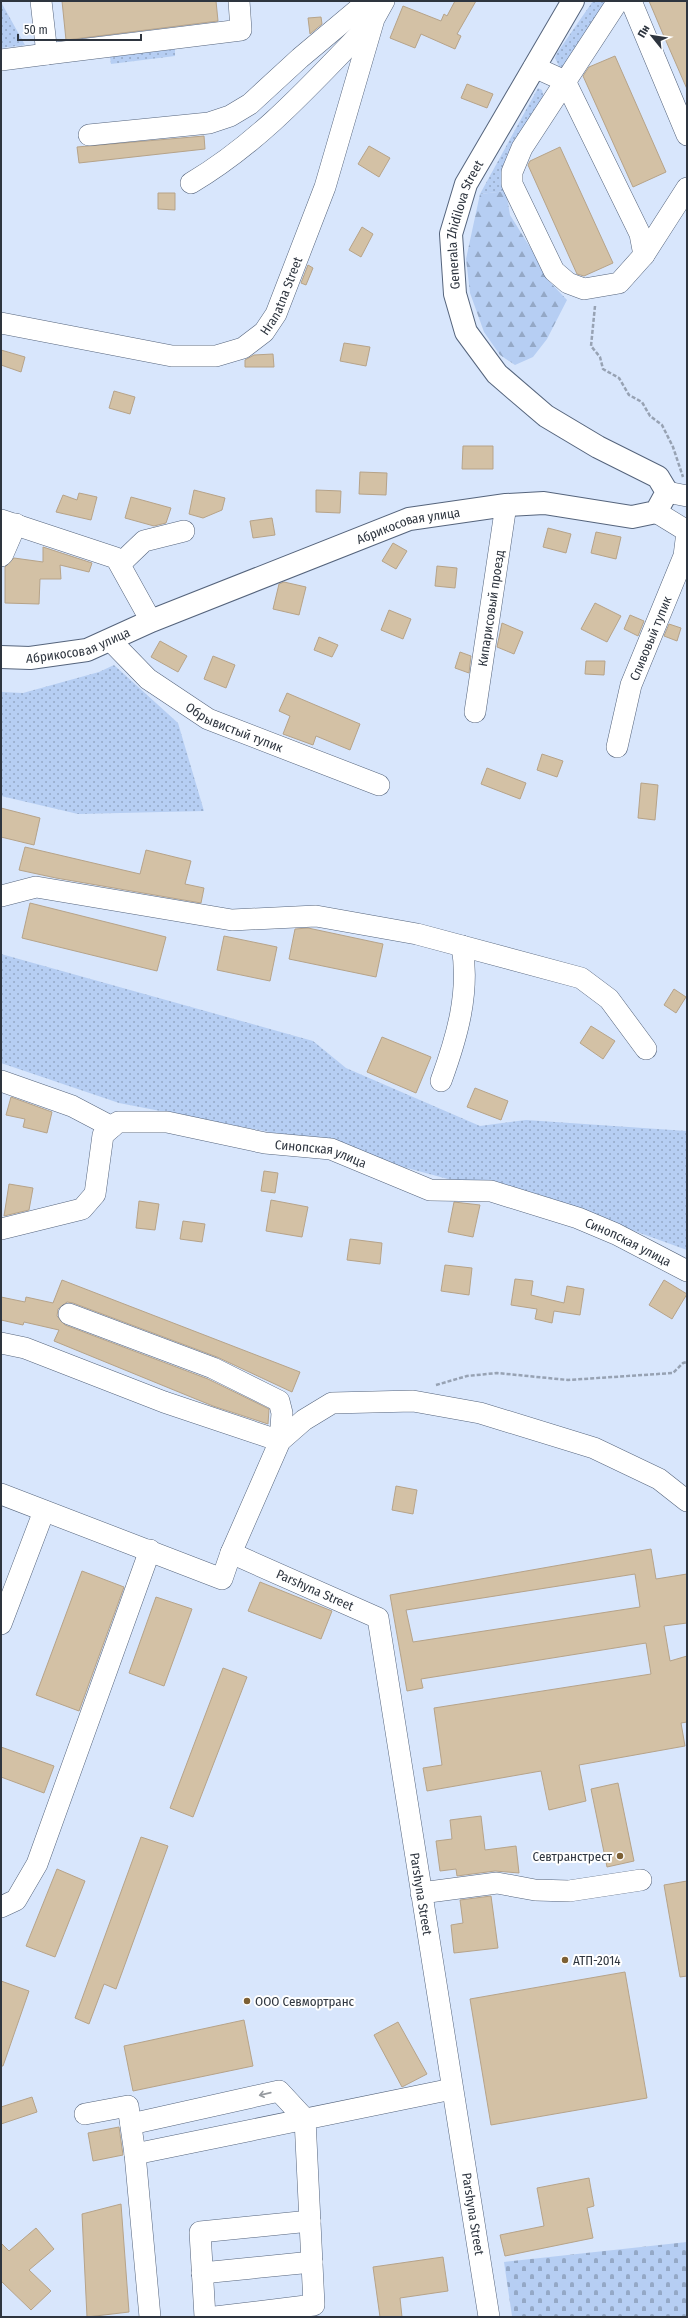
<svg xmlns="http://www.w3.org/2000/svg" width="688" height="2318" font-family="'Fira Sans Condensed',sans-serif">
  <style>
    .grass { fill: url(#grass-dots) }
    .forest { fill: url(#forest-firs) }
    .cemetery { fill: url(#cemetery-stones) }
    .building { fill: #d3c1a5; stroke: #b6a389; fill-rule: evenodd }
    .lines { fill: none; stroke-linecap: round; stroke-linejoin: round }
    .minor-casing { stroke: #55647c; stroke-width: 22 }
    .major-casing { stroke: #55647c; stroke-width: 24 }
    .path { stroke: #97a2b3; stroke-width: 2.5; stroke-dasharray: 4 2; stroke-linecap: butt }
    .minor { stroke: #fff; stroke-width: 21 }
    .major { stroke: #fff; stroke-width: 22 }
    .oneway { stroke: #969a9f }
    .poi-dot { fill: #7d6034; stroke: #fff; stroke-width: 1.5 }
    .labels { text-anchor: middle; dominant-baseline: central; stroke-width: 4; stroke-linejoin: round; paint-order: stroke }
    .street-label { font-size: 13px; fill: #2e353f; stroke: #fff }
    .poi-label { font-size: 13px; fill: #2e353f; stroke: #fff; text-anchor: start }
  </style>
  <defs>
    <pattern id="grass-dots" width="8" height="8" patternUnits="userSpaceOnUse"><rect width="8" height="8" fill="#b6cef3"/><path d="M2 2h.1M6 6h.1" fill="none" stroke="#94a8c6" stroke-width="1.8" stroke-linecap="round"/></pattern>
    <pattern id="forest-firs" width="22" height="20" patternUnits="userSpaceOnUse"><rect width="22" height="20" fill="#b6cef3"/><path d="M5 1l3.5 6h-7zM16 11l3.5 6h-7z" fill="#94a8c6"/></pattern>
    <pattern id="cemetery-stones" width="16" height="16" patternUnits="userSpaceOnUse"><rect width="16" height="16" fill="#b6cef3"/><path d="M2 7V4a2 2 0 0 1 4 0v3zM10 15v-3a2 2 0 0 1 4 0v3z" fill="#94a8c6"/></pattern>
  </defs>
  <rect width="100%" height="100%" fill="#d8e6fc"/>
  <path class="grass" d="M 593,1 L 609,1 L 561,70 L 555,58 L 557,53 Z
    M 1,2 L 25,45 L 1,48 Z
    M 175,49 L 175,56 L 111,64 L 110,57 Z
    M 538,88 L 542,90 L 544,98 L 506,191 L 480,194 Z
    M 114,665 L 178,723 L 204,811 L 78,814 L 1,796 L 1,692 L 23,693 L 99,672 Z
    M 1,954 L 313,1041 L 346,1068 L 480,1126 L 526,1120 L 687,1131 L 687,1250 L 504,1184 L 448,1179 L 280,1134 L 119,1103 L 1,1063 Z"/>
  <path class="forest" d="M 506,191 L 510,215 L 533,252 L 548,280 L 567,300 L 547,339 L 533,357 L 515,365 L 500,355 L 484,332 L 470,293 L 466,259 L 480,194 Z"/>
  <path class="cemetery" d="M 687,2242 L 687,2317 L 512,2316 L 504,2262 Z"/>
  <path class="building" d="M 62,1 L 216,1 L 218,21 L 66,40 Z
    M 455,1 L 476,1 L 457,34 L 461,36 L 455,49 L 421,34 L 415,48 L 390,38 L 403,6 L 441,21 L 444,14 L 447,16 Z
    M 649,1 L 687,1 L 687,89 L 663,34 Z
    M 321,17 L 322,24 L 310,34 L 308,18 Z
    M 615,56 L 666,172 L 633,187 L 583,76 L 589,67 Z
    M 467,84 L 493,94 L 487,108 L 461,98 Z
    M 204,136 L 205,149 L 79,163 L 77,147 Z
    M 369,146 L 390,158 L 379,177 L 358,164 Z
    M 560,147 L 613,263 L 584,276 L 577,274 L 528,165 L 530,161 Z
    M 158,193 L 175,193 L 175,210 L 158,209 Z
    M 362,227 L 373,234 L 361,257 L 349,250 Z
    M 308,265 L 313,268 L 306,285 L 301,283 Z
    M 344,343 L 370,347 L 366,366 L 340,361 Z
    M 1,350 L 25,357 L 21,372 L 1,365 Z
    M 273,354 L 274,367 L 245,367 L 245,360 L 254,355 Z
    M 114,391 L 135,397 L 130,414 L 109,408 Z
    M 463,446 L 493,446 L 493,469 L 462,469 Z
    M 360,472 L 387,473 L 386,495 L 359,494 Z
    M 194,490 L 225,498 L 222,510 L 203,518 L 189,514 Z
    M 316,490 L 341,491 L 340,513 L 316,512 Z
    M 79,493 L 97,497 L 91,520 L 56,512 L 63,495 L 77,500 Z
    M 131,497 L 171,508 L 166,523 L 154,526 L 125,518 Z
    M 272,518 L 275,535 L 253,538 L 250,521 Z
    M 548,528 L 571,534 L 566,553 L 543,547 Z
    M 596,532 L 621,537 L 616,559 L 591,553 Z
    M 393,543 L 407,551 L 396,569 L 382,561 Z
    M 43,547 L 92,563 L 89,572 L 60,565 L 61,579 L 40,579 L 39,604 L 5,603 L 5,567 L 14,558 L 43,562 Z
    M 437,566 L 457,568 L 455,588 L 435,586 Z
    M 284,582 L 306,587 L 299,615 L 273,609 L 279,584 Z
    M 595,603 L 621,616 L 607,642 L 581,629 Z
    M 389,610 L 411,619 L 403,639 L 381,630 Z
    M 630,615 L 644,621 L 638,636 L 624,629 Z
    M 502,623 L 523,632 L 514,654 L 497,647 Z
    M 669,624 L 681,628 L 677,641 L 664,636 Z
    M 319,637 L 338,645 L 332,657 L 314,650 Z
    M 160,641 L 187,656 L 178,672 L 151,657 Z
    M 460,652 L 471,656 L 469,673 L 455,668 Z
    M 213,656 L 235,665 L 226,688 L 204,679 Z
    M 586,661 L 605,661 L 604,675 L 585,674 Z
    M 287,693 L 360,724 L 350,750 L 316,736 L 313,745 L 283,734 L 290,716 L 279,711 Z
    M 542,754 L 563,761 L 557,777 L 537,770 Z
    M 487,768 L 526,783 L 520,799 L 481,784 Z
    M 641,783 L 658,785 L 655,820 L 638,818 Z
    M 1,808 L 40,818 L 34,845 L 1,837 Z
    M 25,847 L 140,874 L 146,850 L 191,861 L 185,884 L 204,888 L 201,903 L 56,878 L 19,870 Z
    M 30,903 L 166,937 L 157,971 L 22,938 Z
    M 308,928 L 383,944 L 376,977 L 289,959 L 295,929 Z
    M 224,936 L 277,947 L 270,981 L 217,970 Z
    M 674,989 L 686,997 L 676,1013 L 664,1005 Z
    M 591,1026 L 615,1041 L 603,1059 L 580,1043 Z
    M 382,1037 L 431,1057 L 416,1093 L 367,1072 Z
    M 475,1088 L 508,1101 L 501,1120 L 467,1107 Z
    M 11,1097 L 52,1112 L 47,1133 L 23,1127 L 25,1119 L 6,1115 Z
    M 264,1171 L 278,1173 L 275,1193 L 261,1191 Z
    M 9,1184 L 33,1188 L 29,1210 L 4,1216 Z
    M 271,1200 L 308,1207 L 302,1237 L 266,1231 Z
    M 139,1201 L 159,1204 L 155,1230 L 136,1228 Z
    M 454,1202 L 480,1205 L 473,1237 L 448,1232 Z
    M 183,1221 L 205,1224 L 202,1242 L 180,1239 Z
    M 350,1239 L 382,1243 L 380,1264 L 347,1260 Z
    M 445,1265 L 472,1268 L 469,1295 L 441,1291 Z
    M 515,1279 L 533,1281 L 531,1295 L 564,1303 L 567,1286 L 584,1289 L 580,1315 L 554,1311 L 552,1323 L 535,1319 L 537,1309 L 511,1305 Z
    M 62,1280 L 300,1372 L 292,1392 L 217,1357 L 73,1303 L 67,1302 L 58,1309 L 57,1316 L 65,1325 L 208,1379 L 269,1409 L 268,1424 L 213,1406 L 54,1341 L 59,1330 L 24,1322 L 23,1325 L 1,1320 L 1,1297 L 25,1302 L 26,1297 L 53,1303 Z
    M 664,1280 L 687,1294 L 672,1319 L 649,1305 Z
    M 396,1486 L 417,1490 L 413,1514 L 392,1510 Z
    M 651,1549 L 656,1579 L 687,1574 L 687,1623 L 664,1626 L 670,1661 L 687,1656 L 687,1722 L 681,1723 L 685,1746 L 579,1765 L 586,1801 L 549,1810 L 541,1771 L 427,1791 L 423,1768 L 442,1765 L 434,1708 L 651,1674 L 646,1643 L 421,1679 L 423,1688 L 407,1691 L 390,1595 ZM 635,1574 L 640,1607 L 413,1642 L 406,1610 Z
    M 82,1571 L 124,1587 L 79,1711 L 36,1695 Z
    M 260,1582 L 332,1611 L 321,1639 L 248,1611 Z
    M 156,1597 L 192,1609 L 164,1686 L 129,1673 Z
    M 223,1668 L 247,1677 L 193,1817 L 170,1808 Z
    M 1,1747 L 54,1766 L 44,1793 L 1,1777 Z
    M 618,1783 L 634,1861 L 607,1867 L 591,1789 Z
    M 481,1816 L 485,1850 L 516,1846 L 519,1873 L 495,1871 L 457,1876 L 456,1869 L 440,1871 L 436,1841 L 452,1839 L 450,1820 Z
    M 141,1837 L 168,1846 L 116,1989 L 104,1984 L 89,2024 L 75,2018 Z
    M 57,1869 L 85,1881 L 55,1957 L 26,1946 Z
    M 687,1881 L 687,1976 L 680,1977 L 664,1885 Z
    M 491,1896 L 498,1948 L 454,1953 L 451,1925 L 463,1923 L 460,1900 Z
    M 625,1972 L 647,2098 L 491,2125 L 470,1999 Z
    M 1,1981 L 29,1991 L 3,2066 L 1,2066 Z
    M 244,2020 L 253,2066 L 133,2091 L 124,2046 Z
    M 398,2022 L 427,2074 L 402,2087 L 374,2035 Z
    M 32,2097 L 37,2112 L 1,2124 L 1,2107 Z
    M 119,2127 L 123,2155 L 93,2161 L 88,2133 Z
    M 589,2178 L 594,2206 L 587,2208 L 593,2238 L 505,2256 L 500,2235 L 544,2226 L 537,2188 Z
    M 121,2204 L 129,2312 L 87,2317 L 82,2214 Z
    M 36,2228 L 54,2249 L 29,2270 L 51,2291 L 31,2310 L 1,2281 L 1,2243 L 9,2251 Z
    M 443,2257 L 448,2291 L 400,2298 L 402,2317 L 380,2317 L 373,2267 Z"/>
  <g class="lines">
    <defs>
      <g id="minor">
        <path d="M 41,1 L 47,54 L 241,30 L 239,1"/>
        <path d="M 618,1 L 522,148 L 512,172 L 512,184 L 554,271 L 568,283 L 584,289 L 619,283 L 644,255 L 687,188"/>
        <path d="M 631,1 L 687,135"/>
        <path d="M 1,60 L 47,54"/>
        <path d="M 534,67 L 565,81 L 640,234 L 644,255"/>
        <path d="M 89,135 L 209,123 L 230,116 L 250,104 L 300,58 L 368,1"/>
        <path d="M 191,183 C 257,144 307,89 359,35 L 368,22"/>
        <path id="s1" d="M 1,323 L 172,356 L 216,356 L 243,348 L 264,332 L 276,314 L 325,187 L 374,19 L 384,1"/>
        <path d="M 667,492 L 687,496"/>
        <path d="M 656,512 L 687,531"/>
        <path d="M 1,520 L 116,558 L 151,621"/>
        <path d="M 1,556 L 3,554 L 16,524"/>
        <path d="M 120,564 L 144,541 L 184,531"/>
        <path id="s2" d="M 110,640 L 148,679 L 208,719 L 379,785"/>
        <path id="s3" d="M 475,712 L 506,505"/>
        <path id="s4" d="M 617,747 L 631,685 L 684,556 L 687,532"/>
        <path d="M 1,896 L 36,887 L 232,920 L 316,916 L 417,934 L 581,978 L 609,999 L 646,1049"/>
        <path d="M 1,1081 L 72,1106 L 112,1127"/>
        <path d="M 441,1081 C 457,1037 470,993 462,946"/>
        <path id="s5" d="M 1,1229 L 82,1209 L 95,1194 L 103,1135 L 118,1122 L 167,1122 L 265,1143 L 331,1149 L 430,1190 L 491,1191 L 578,1218 L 616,1234 L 687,1271"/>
        <path d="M 1,1343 L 25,1348 L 164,1402 L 280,1441 L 282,1413 L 279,1401 L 213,1368 L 69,1314"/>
        <path d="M 1,1494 L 222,1579 L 231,1553"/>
        <path d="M 1,1624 L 44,1511"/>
        <path d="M 421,1893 L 497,1883 L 535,1890 L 569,1891 L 641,1880"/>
        <path d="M 1,1907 L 16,1900 L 37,1864 L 150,1550"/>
        <path d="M 85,2114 L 128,2106 L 135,2154 L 150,2317"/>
        <path d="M 131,2124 L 279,2091 L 305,2119 L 314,2305 L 215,2317"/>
        <path d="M 135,2154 L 452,2089"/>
        <path d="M 202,2273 L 312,2262"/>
        <path d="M 205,2317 L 200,2232 L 310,2221"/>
        <path d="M 489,2317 L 378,1618 L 231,1553 L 280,1441 L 304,1420 L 332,1403 L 413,1401 L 480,1413 L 594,1448 L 659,1479 L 687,1501"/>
      </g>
      <g id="major">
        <path id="s6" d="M 1,657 L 30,658 L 87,650 L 151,621 L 409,519 L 506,505 L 544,503 L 632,517 L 656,512 L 667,492 L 658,477 L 598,447 L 546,416 L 497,374 L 466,332 L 455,294 L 451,234 L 466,184 L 573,1"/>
      </g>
    </defs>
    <use href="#minor" class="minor-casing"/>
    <use href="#major" class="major-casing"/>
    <path class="path" d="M 595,306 L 591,346 L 600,357 L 603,369 L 619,378 L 629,395 L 642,402 L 650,416 L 662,425 L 673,447 L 683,477
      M 436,1385 L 467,1376 L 497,1373 L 568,1380 L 673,1373 L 683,1363 L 687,1362"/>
    <use href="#minor" class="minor"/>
    <use href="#major" class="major"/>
  </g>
  <defs><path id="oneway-shaft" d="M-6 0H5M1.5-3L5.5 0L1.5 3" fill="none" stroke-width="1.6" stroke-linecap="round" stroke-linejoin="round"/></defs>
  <use class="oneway" href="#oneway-shaft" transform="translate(265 2094) rotate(167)"/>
  <g class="poi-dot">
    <circle cx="620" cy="1856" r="4"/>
    <circle cx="565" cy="1960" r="4"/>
    <circle cx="247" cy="2001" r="4"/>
  </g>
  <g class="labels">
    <g class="street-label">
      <text stroke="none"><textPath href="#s6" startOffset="1080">Generala Zhidilova Street</textPath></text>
      <text stroke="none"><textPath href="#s1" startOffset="313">Hranatna Street</textPath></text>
      <text stroke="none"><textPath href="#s6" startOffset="432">Абрикосовая улица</textPath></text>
      <text stroke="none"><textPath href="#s3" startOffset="105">Кипарисовый проезд</textPath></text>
      <text stroke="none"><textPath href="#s4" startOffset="114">Сливовый тупик</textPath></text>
      <text stroke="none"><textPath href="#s6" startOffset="79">Абрикосовая улица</textPath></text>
      <text stroke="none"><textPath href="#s2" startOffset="154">Обрывистый тупик</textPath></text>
      <text stroke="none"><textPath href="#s5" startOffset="389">Синопская улица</textPath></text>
      <text stroke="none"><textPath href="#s5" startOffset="713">Синопская улица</textPath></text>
      <text transform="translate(315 1590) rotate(24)">Parshyna Street</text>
      <text transform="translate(421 1894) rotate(81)">Parshyna Street</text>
      <text transform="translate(473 2214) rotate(81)">Parshyna Street</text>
    </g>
    <g class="poi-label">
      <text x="612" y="1856" text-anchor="end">Севтранстрест</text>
      <text x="573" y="1960">АТП-2014</text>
      <text x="255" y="2001">ООО Севмортранс</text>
    </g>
  </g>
  <rect width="688" height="2318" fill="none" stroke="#2e353f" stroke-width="4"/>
  <g transform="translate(652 36) rotate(300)" stroke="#ffffff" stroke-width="3" paint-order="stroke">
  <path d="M0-3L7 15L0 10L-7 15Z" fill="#2e353f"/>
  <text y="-6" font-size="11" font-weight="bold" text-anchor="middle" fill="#2e353f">Пн</text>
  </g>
  <path d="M18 34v6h123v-6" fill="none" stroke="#2e353f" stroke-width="2"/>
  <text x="24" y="34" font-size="12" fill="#2e353f" stroke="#ffffff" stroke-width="3" paint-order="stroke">50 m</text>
</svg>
